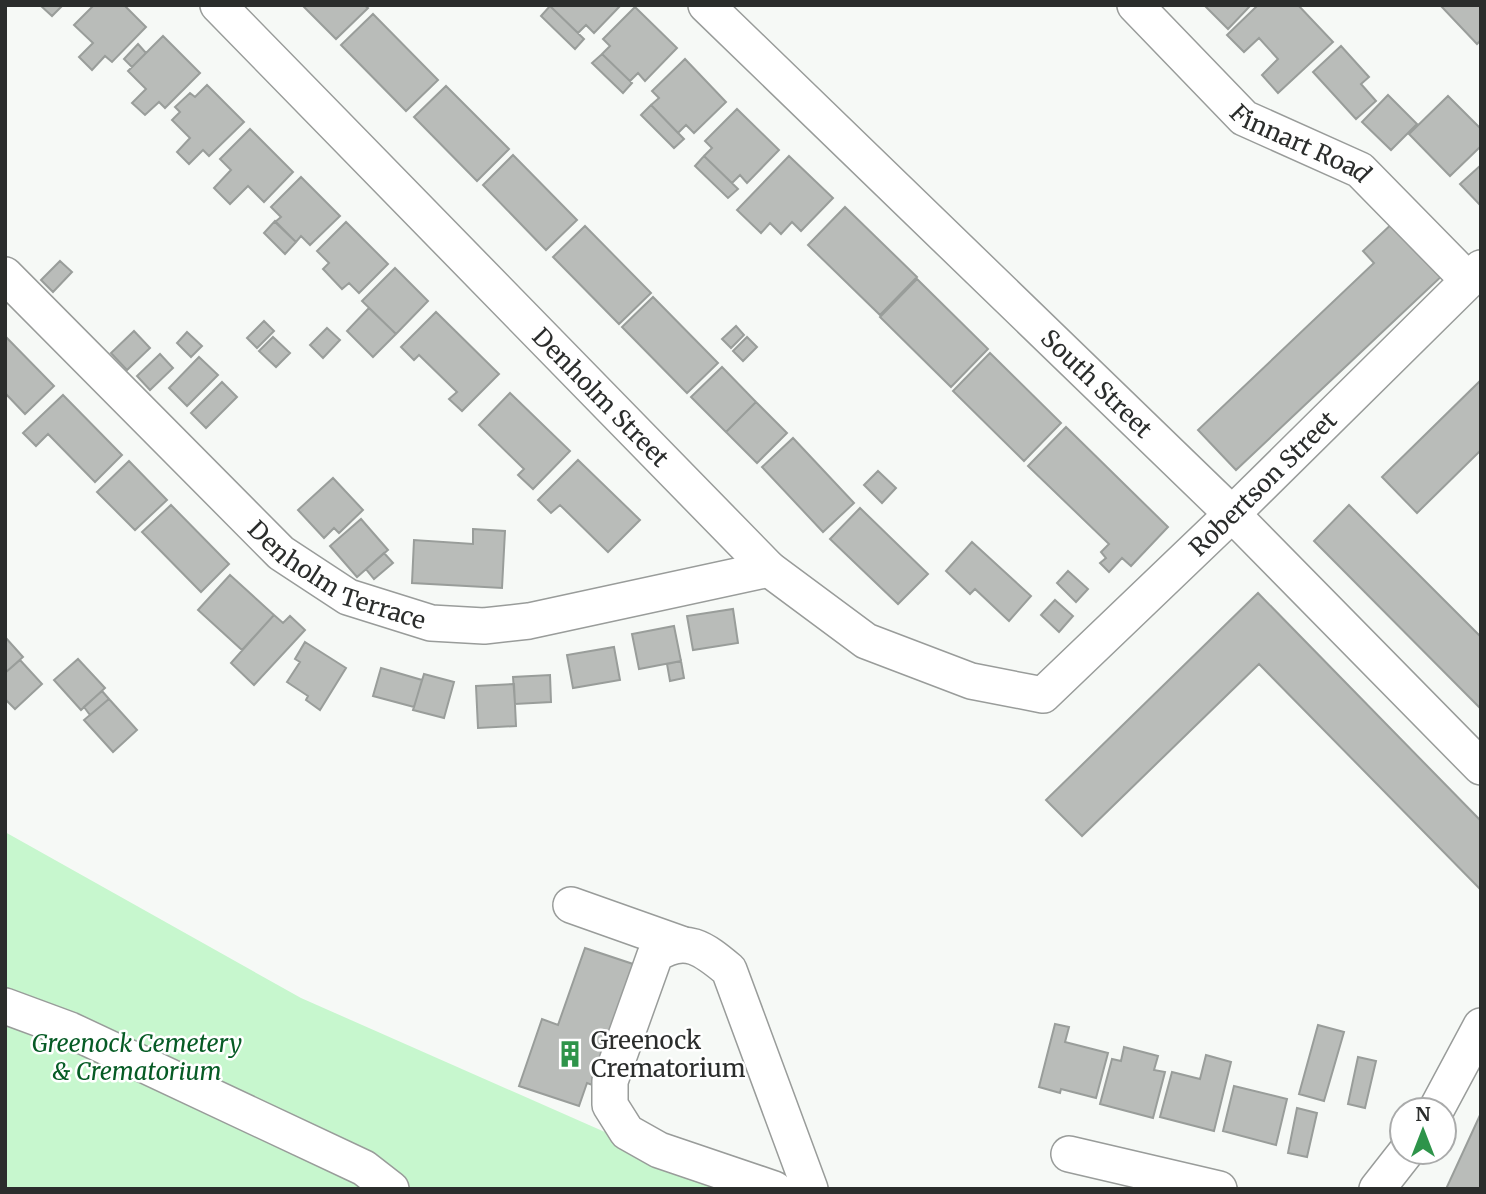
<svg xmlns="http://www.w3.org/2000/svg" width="1486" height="1194" font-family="Merriweather,serif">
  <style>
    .green { fill: #c7f7ce }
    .building { fill: #b9bcb9; stroke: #999d9a; stroke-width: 2 }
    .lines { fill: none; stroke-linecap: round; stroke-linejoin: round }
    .minor-casing { stroke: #999c9a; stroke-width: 38 }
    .minor { stroke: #fff; stroke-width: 35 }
    .labels { text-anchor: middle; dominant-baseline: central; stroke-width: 5; stroke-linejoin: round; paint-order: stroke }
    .street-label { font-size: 24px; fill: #2b2d2c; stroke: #fff }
    .poi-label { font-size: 24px; fill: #2b2d2c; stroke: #fff; text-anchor: start }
    .park-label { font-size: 24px; font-style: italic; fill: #065b25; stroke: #fff }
  </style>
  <rect width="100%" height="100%" fill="#f6f9f6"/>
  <path class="green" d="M 5,832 L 301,998 L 734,1189 L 5,1189 Z"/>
  <path class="building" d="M 40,5 L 63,5 L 52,16 Z
    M 94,5 L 124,5 L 146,27 L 112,62 L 105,56 L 92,70 L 79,57 L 93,43 L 74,25 Z
    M 302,5 L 364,5 L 368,8 L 336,39 Z
    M 621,5 L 594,33 L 586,25 L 578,33 L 550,6 Z
    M 1204,5 L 1251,5 L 1228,29 Z
    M 1258,5 L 1298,5 L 1333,42 L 1278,93 L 1262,75 L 1278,59 L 1259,38 L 1244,52 L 1227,35 Z
    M 1440,5 L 1481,5 L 1481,40 L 1477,44 Z
    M 550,6 L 584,39 L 575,49 L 541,16 Z
    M 635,7 L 677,48 L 645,81 L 638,73 L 630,81 L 602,54 L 610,46 L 603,39 Z
    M 373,14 L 438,80 L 406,111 L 341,45 Z
    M 163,36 L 200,73 L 165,108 L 159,102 L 145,115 L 132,103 L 146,89 L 128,71 Z
    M 138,44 L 146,53 L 132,67 L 124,59 Z
    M 1341,46 L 1369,77 L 1361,84 L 1376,101 L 1356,119 L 1313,72 Z
    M 602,54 L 632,83 L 623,93 L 592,63 Z
    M 685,59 L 726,102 L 694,133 L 686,125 L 678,133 L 651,105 L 659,98 L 652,91 Z
    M 207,85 L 244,122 L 209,156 L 203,150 L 189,164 L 177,152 L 190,138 L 172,120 L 180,112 L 175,107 L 190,93 L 195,97 Z
    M 446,86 L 509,149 L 477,181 L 414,117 Z
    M 1388,95 L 1417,124 L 1391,150 L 1362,122 Z
    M 1448,96 L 1481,129 L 1481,146 L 1450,176 L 1409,134 Z
    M 651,105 L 684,139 L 674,148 L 641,115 Z
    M 737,109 L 779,150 L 747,183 L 740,175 L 732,183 L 704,156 L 712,148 L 705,141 Z
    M 250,129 L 293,172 L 264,202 L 248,186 L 230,204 L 214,188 L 231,170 L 220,159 Z
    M 513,155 L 577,220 L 546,250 L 483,185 Z
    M 704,156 L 738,189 L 728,198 L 695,166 Z
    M 789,156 L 833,198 L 801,231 L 792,222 L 781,234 L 770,223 L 761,233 L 737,210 Z
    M 1481,165 L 1481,206 L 1460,184 Z
    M 301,177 L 340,216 L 310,245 L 301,236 L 296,242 L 275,222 L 281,217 L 271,207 Z
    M 845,207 L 917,277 L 880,315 L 808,245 Z
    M 1396,220 L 1446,272 L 1236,470 L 1198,430 L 1374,263 L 1363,251 Z
    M 275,221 L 296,242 L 285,254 L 264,233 Z
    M 346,222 L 388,264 L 359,293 L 349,283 L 342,289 L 323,269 L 329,263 L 317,251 Z
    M 585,226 L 651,293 L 619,324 L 553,257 Z
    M 60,261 L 72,272 L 53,292 L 41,280 Z
    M 395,268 L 428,301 L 396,334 L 362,301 Z
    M 917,279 L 988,349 L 951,387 L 880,317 Z
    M 653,297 L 718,363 L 687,393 L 622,327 Z
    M 369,308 L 396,334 L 373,357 L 347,331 Z
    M 436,312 L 499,374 L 462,411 L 449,399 L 457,392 L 419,355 L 414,360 L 401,347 Z
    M 264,321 L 274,331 L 257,348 L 247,338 Z
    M 736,326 L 744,335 L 731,348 L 722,339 Z
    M 327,328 L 340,340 L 323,358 L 310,345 Z
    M 134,331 L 150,348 L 127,370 L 111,353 Z
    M 187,332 L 202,346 L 191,357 L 177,343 Z
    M 5,336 L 54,386 L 25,414 L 5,393 Z
    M 273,337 L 290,353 L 276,367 L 259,351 Z
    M 747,337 L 757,347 L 743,361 L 733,351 Z
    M 990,353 L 1061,423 L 1024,461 L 953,391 Z
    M 160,354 L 173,368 L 150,390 L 137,376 Z
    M 199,357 L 218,375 L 187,406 L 169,388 Z
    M 722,367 L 756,402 L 726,432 L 691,397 Z
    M 1481,380 L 1481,450 L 1417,513 L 1382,477 Z
    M 222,382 L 237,397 L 206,428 L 191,413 Z
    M 510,393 L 570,451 L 533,489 L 518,475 L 524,469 L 479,425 Z
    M 63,395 L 122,455 L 95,482 L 48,434 L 36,446 L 23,433 Z
    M 756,402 L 787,433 L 757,463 L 726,432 Z
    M 1066,427 L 1168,527 L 1131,566 L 1122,558 L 1109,572 L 1100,563 L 1106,558 L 1101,552 L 1109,544 L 1028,466 Z
    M 793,438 L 854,503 L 823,532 L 762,467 Z
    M 578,460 L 640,520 L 608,552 L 560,505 L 551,513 L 538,500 Z
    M 129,461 L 167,500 L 135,530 L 97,492 Z
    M 878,471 L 896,488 L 882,503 L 864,485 Z
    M 333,478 L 363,510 L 339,533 L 334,528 L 324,538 L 298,510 Z
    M 171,505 L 229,564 L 201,592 L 142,532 Z
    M 1349,505 L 1481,637 L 1481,709 L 1314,541 Z
    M 860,508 L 928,574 L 898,604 L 830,539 Z
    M 361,519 L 388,550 L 357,577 L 330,546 Z
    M 473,529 L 505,531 L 502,588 L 412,583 L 414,540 L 473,544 Z
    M 972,542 L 1031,596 L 1009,621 L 975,589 L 970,594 L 946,571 Z
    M 384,553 L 393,563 L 374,579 L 366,569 Z
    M 1068,571 L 1088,589 L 1076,602 L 1057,583 Z
    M 230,575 L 274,615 L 242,650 L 198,610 Z
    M 1258,593 L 1481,821 L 1481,890 L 1259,664 L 1082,836 L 1046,800 Z
    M 1055,600 L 1073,616 L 1059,632 L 1041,615 Z
    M 733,609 L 738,643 L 693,650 L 687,616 Z
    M 274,615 L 283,623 L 290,616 L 305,630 L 254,685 L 231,663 Z
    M 674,626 L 681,661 L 639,669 L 632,634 Z
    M 5,637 L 23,657 L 5,673 Z
    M 305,642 L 346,668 L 320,710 L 306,700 L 308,696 L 287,682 L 300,662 L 295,659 Z
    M 614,647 L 620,680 L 573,688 L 567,655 Z
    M 78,659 L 105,688 L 81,710 L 54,680 Z
    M 20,660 L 42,684 L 15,709 L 5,699 L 5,673 Z
    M 681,661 L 684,678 L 670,681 L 667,664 Z
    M 381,668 L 422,680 L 414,707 L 373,696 Z
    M 424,674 L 454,682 L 444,718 L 413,710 Z
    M 550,675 L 551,702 L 515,704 L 513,677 Z
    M 514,684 L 516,726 L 478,728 L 476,686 Z
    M 102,691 L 109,699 L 90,715 L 84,707 Z
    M 109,699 L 137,730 L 113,752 L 84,720 Z
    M 585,948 L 639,966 L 598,1087 L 587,1083 L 579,1106 L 519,1086 L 542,1019 L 558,1025 Z
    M 1055,1024 L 1069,1027 L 1065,1042 L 1108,1053 L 1096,1098 L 1061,1089 L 1060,1093 L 1039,1087 Z
    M 1318,1025 L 1344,1032 L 1324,1101 L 1299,1094 Z
    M 1124,1047 L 1158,1056 L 1154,1070 L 1165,1072 L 1153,1118 L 1100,1104 L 1112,1059 L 1121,1061 Z
    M 1206,1055 L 1231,1062 L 1214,1131 L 1160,1117 L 1172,1072 L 1200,1079 Z
    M 1358,1057 L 1376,1061 L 1365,1108 L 1348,1104 Z
    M 1234,1086 L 1287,1099 L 1276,1145 L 1223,1131 Z
    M 1297,1108 L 1317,1113 L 1307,1157 L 1288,1153 Z
    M 1481,1113 L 1481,1189 L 1446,1189 Z"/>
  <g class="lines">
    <defs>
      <g id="minor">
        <path id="s1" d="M 218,5 L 769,569 L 866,641 L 971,681 L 1043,695 L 1232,514 L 1481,268"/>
        <path id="s2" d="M 706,5 L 1232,514 L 1481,767"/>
        <path id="s3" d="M 1135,5 L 1244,118 L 1360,170 L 1468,280"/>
        <path id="s4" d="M 5,275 L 281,553 L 348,597 L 431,623 L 484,626 L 529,621 L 769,569"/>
        <path d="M 571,905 L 681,944"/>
        <path d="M 5,1006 L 70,1030 L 364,1168 L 391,1189"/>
        <path d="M 1436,1110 L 1481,1026"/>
        <path d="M 1069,1154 L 1219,1189"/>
        <path d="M 774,1189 L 659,1150 L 627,1132 L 610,1105 L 610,1081 L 655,955 C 685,934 704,949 729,970 L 810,1189"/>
        <path d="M 1377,1189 L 1406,1152"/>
      </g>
    </defs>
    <use href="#minor" class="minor-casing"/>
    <use href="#minor" class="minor"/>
  </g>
  <defs>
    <symbol id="building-bare" viewBox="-9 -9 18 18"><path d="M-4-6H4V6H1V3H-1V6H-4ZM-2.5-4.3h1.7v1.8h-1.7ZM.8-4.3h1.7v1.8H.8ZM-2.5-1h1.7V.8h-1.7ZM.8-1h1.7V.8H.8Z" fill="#2e944a" stroke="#fff" stroke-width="2.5" paint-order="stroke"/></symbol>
  </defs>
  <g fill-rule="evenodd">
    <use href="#building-bare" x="551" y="1035" width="38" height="38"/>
  </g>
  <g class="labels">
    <g class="street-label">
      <text stroke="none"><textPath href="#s3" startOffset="219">Finnart Road</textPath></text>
      <text stroke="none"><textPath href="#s2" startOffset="544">South Street</textPath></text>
      <text stroke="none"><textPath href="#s1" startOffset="548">Denholm Street</textPath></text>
      <text stroke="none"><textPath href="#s1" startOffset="1400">Robertson Street</textPath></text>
      <text stroke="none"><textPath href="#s4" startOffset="452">Denholm Terrace</textPath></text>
    </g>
    <g class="poi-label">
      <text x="591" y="1040">Greenock<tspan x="591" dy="28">Crematorium</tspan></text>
    </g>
    <g class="park-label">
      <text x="137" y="1043">Greenock Cemetery<tspan x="137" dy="28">&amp; Crematorium</tspan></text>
    </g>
  </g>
  <rect width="1486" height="1194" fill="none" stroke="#2b2d2c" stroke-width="14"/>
  <g transform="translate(1423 1131)"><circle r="33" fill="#ffffff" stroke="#aaabab" stroke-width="2"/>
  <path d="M0-5L12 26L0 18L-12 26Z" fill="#2e944a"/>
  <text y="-10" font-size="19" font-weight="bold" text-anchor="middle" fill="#2b2d2c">N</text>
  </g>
</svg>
